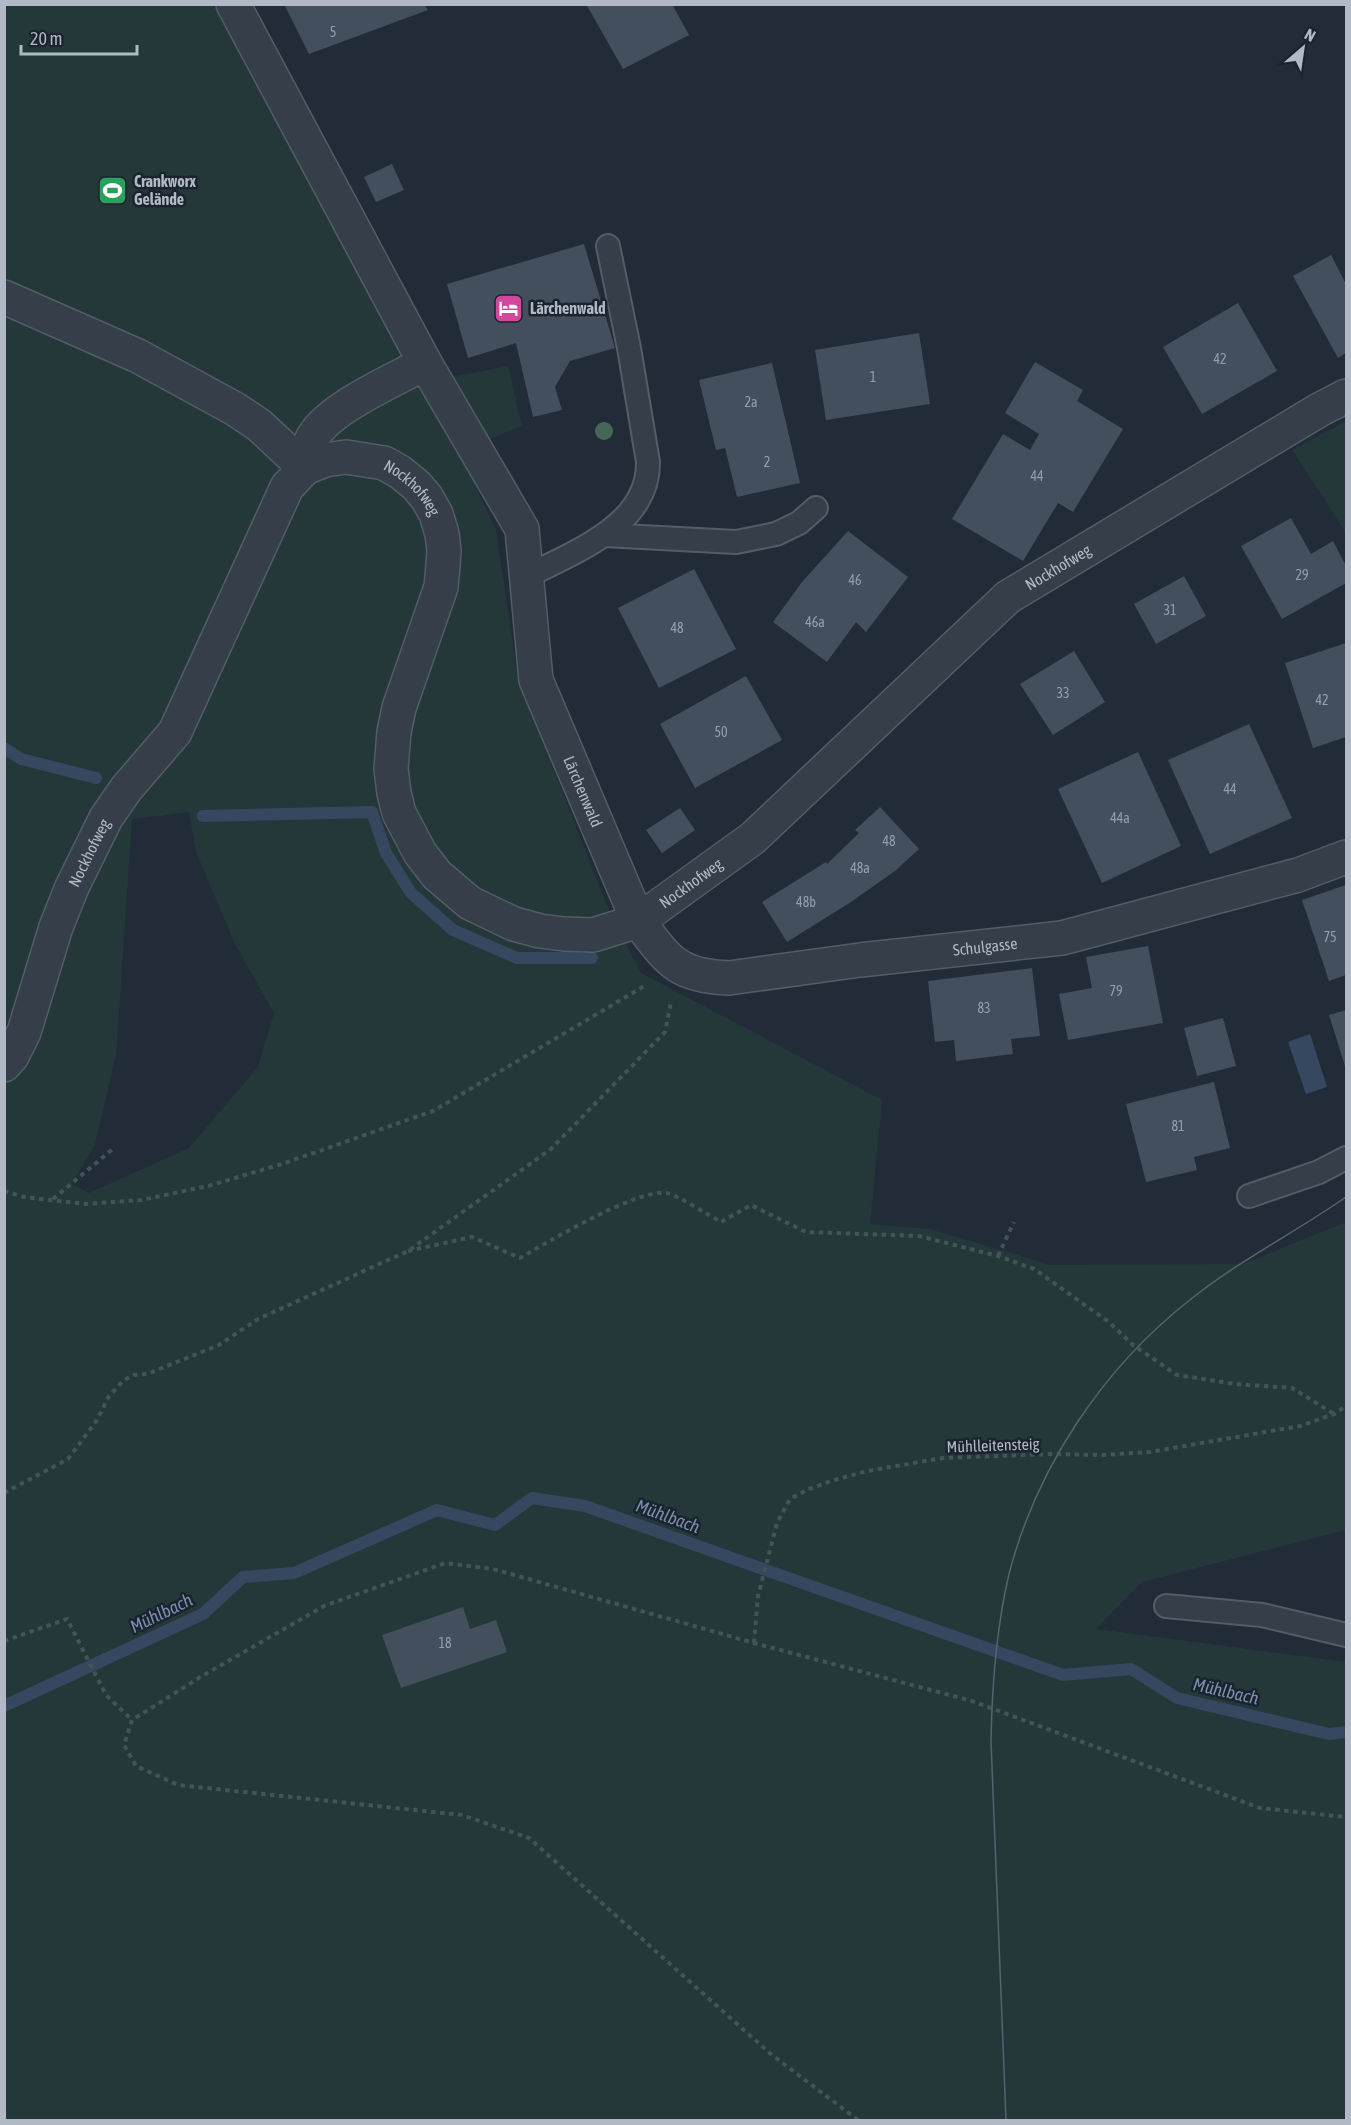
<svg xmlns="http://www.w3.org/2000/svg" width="1351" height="2125" font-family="'Asap Condensed',sans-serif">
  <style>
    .green { fill: #24383a; fill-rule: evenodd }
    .water { fill: #364860 }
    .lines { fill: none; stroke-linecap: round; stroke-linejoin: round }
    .stream { stroke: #364860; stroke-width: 12 }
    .building { fill: #434f5d }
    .lane-casing { stroke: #535c67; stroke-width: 26 }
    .street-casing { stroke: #535c67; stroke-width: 36 }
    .path { stroke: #415557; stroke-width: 4; stroke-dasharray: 4.5 4.5; stroke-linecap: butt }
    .lane { stroke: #353e49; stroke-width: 22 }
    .street { stroke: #353e49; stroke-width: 33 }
    .tram { stroke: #576270; stroke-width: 1.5 }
    .tree { fill: #486658 }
    .labels { text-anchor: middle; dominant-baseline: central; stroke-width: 5; stroke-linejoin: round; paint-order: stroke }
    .number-label { font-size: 14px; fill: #959eab }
    .poi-label { font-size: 16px; font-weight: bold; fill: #b0b9c5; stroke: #1b232e; text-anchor: start }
    .street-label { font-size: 16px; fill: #b0b9c5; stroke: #1b232e }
    .water-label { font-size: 18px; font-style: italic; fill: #7990ad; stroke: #1b232e }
  </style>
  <rect width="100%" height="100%" fill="#222c39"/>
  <path class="green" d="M 4,5 L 239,5 L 403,330 L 496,530 L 518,678 L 607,906 L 641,973 L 882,1100 L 870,1224 L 930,1229 L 1051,1265 L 1243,1264 L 1346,1222 L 1346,1530 L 1142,1582 L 1096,1629 L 1346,1662 L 1346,2120 L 5,2120 ZM 189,812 L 196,852 L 235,944 L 274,1013 L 258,1067 L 189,1148 L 89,1193 L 72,1184 L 95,1144 L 116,1055 L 132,819 Z
    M 508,366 L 522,426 L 487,440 L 447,378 Z
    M 1346,421 L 1346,533 L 1292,450 Z"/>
  <path class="water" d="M 1310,1034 L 1327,1087 L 1306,1094 L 1288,1042 Z"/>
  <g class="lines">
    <path class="stream" d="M 4,748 L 21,759 L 96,778
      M 203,816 L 372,812 L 386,853 L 411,893 L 453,930 L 517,958 L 592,958
      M 4,1706 L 203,1614 L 243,1577 L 294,1573 L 437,1510 L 495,1525 L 532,1498 L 585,1506 L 1063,1675 L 1131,1669 L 1177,1698 L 1329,1734 L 1346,1732"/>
  </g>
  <path class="building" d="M 284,4 L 424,4 L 428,10 L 309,54 Z
    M 586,4 L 672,4 L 689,35 L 623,69 Z
    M 392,164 L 404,190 L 376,202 L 364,177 Z
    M 584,244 L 615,348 L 570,361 L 555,387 L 562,410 L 533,417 L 516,343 L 468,358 L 447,284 Z
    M 1331,255 L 1346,284 L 1346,353 L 1338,358 L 1293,276 Z
    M 1238,303 L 1277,371 L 1202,414 L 1163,347 Z
    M 919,333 L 930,404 L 826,420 L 815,350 Z
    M 1035,362 L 1083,390 L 1077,401 L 1123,429 L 1073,512 L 1058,503 L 1023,561 L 952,519 L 1003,434 L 1030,450 L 1039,434 L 1005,413 Z
    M 772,363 L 800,483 L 737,497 L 725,448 L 716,450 L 699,380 Z
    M 1291,518 L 1311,554 L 1333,541 L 1346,566 L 1346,583 L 1282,619 L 1241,546 Z
    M 848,531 L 908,577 L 866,632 L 856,622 L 827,662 L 773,622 L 802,582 Z
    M 694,569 L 736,649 L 659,688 L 618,608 Z
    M 1184,576 L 1206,616 L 1156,644 L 1134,604 Z
    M 1346,643 L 1346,737 L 1313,748 L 1285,663 Z
    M 1074,651 L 1105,702 L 1053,735 L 1020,684 Z
    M 746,676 L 782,740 L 695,788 L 660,724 Z
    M 1249,724 L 1292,818 L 1210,854 L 1168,760 Z
    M 1138,752 L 1181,846 L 1102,883 L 1058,789 Z
    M 880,807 L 919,849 L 895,871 L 851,902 L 787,942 L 762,902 L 826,862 L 827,864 L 859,833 L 855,830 Z
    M 680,808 L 695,830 L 662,853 L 646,830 Z
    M 1346,885 L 1346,975 L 1329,981 L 1302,900 Z
    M 1148,946 L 1163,1023 L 1068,1040 L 1059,994 L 1092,988 L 1086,957 Z
    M 1032,968 L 1040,1036 L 1011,1039 L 1013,1054 L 956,1061 L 954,1040 L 935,1042 L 928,981 Z
    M 1346,1010 L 1346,1069 L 1329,1015 Z
    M 1223,1018 L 1236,1066 L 1197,1076 L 1184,1028 Z
    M 1214,1082 L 1230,1148 L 1194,1157 L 1197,1170 L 1146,1182 L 1126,1104 Z
    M 463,1607 L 470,1629 L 496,1620 L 507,1652 L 401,1688 L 382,1635 Z"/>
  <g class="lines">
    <defs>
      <path id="lane" d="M 604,535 L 736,542 L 776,534 L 799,523 L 816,508
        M 526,577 C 573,552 649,526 648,462 L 629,348 L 608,246
        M 1249,1196 L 1319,1172 L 1346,1158
        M 1166,1606 L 1262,1615 L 1346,1635"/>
      <g id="street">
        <path id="s1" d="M 233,4 L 425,363 L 522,529 L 536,680 L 638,921 C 668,960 676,976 729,978 L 860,960 L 1062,938 L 1298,875 L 1346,857"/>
        <path d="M 4,297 L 138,356 L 235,409 L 259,425 L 305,468"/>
        <path d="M 305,468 C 307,459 308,449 311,441 C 325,409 395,380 425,363"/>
        <path id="s2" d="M 4,1065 L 12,1056 L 24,1032 L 56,927 L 72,887 L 106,818 L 126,789 L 175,732 L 287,487 L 305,468 L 325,460 L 346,457 L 384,463 L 400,472 L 416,485 L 427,498 L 436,514 L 442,534 L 444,550 L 443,565 L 441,587 L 399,708 L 394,732 L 391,769 L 394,793 L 399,813 L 420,853 L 437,875 L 470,903 L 514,924 L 540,931 L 564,934 L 593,935 L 638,921 L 753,838 L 1008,597 L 1319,410 L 1346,396"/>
      </g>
    </defs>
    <use href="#lane" class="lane-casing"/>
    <use href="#street" class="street-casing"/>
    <path class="path" d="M 4,1191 L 24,1197 L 86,1204 L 141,1200 L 208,1186 L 282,1164 L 433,1111 L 646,985
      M 53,1199 L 114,1148
      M 408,1251 L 472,1237 L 520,1258 C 548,1242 638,1188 667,1193 C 677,1195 710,1216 721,1222 L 751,1205 L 806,1232 L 919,1236 L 998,1256 L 1034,1269 L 1109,1322 L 1133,1345 L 1177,1375 L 1235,1384 L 1292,1388 L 1334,1414
      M 998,1256 L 1014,1222
      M 4,1493 L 68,1459 L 97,1420 L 109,1396 L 124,1380 L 134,1375 L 147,1374 L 219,1345 L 258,1319 L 408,1251 L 551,1149 L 665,1032 L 671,1002
      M 4,1641 L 67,1619 L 106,1695 L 132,1720
      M 754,1643 L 758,1596 L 777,1523 L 790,1499 L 809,1489 L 831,1481 L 867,1471 L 943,1458 L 1054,1454 L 1101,1455 L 1150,1452 L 1300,1426 L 1334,1414 L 1346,1406
      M 858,2120 L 772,2055 L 529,1838 L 462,1815 L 178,1785 L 136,1766 L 124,1745 L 132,1720 L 202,1676 L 324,1606 L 445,1563 L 493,1569 L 754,1643 L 972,1701 L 1260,1808 L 1346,1817"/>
    <use href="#lane" class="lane"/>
    <use href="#street" class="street"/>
    <path class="tram" d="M 1006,2120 L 991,1741 C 992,1685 996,1629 1009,1574 C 1037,1466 1104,1367 1191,1299 C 1240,1260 1296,1232 1346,1197"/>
  </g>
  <circle class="tree" cx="604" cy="431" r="9"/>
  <defs>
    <symbol id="stadium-square" viewBox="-11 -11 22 22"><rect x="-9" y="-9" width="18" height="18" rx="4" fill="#2e9e5b" stroke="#1b232e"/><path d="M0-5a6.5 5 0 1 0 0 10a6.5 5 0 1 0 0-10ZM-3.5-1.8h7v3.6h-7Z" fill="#fff"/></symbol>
    <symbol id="hotel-square" viewBox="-11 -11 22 22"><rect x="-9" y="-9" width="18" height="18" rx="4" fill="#d1479c" stroke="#1b232e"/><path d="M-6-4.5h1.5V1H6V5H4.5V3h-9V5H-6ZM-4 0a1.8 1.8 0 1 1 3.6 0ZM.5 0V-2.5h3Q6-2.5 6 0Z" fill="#fff"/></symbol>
  </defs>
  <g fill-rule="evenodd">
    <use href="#stadium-square" x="96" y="174" width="33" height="33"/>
    <use href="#hotel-square" x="492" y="292" width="33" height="33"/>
  </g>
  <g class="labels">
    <g class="number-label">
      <text x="333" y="32">5</text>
      <text x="1220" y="359">42</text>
      <text x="873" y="377">1</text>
      <text x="751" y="402">2a</text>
      <text x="767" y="462">2</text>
      <text x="1037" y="476">44</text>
      <text x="1302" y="575">29</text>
      <text x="855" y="580">46</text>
      <text x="1170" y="610">31</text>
      <text x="815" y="622">46a</text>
      <text x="677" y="628">48</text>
      <text x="1063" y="693">33</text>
      <text x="1322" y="700">42</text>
      <text x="721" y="732">50</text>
      <text x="1230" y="789">44</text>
      <text x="1120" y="818">44a</text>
      <text x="889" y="841">48</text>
      <text x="860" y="868">48a</text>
      <text x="806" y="902">48b</text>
      <text x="1330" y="937">75</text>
      <text x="1116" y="991">79</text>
      <text x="984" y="1008">83</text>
      <text x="1178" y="1126">81</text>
      <text x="445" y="1643">18</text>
    </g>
    <g class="poi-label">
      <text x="134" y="181">Crankworx<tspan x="134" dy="18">Gelände</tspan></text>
      <text x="530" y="308">Lärchenwald</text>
    </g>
    <g class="street-label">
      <text stroke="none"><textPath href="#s2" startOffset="794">Nockhofweg</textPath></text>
      <text stroke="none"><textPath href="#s2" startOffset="1982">Nockhofweg</textPath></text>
      <text stroke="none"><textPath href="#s1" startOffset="872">Lärchenwald</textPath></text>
      <text stroke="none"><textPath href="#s2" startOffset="230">Nockhofweg</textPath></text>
      <text stroke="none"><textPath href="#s2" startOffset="1496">Nockhofweg</textPath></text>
      <text stroke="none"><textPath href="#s1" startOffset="1384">Schulgasse</textPath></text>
      <text transform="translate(993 1445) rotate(-2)">Mühlleitensteig</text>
    </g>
    <g class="water-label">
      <text transform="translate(668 1516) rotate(20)">Mühlbach</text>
      <text transform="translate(161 1613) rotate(-26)">Mühlbach</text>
      <text transform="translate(1226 1691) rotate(13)">Mühlbach</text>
    </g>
  </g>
  <rect width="1351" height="2125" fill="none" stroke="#b0b9c5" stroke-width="12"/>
  <g transform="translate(1303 48) rotate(29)" stroke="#1b232e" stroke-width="4.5" paint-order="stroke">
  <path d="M0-4.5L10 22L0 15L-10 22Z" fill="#b0b9c5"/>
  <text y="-9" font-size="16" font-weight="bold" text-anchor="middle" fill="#b0b9c5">N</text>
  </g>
  <path d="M21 45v9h116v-9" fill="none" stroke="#b0b9c5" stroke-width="3"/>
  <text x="30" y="45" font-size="18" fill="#b0b9c5" stroke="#1b232e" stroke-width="4.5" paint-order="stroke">20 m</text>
</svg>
